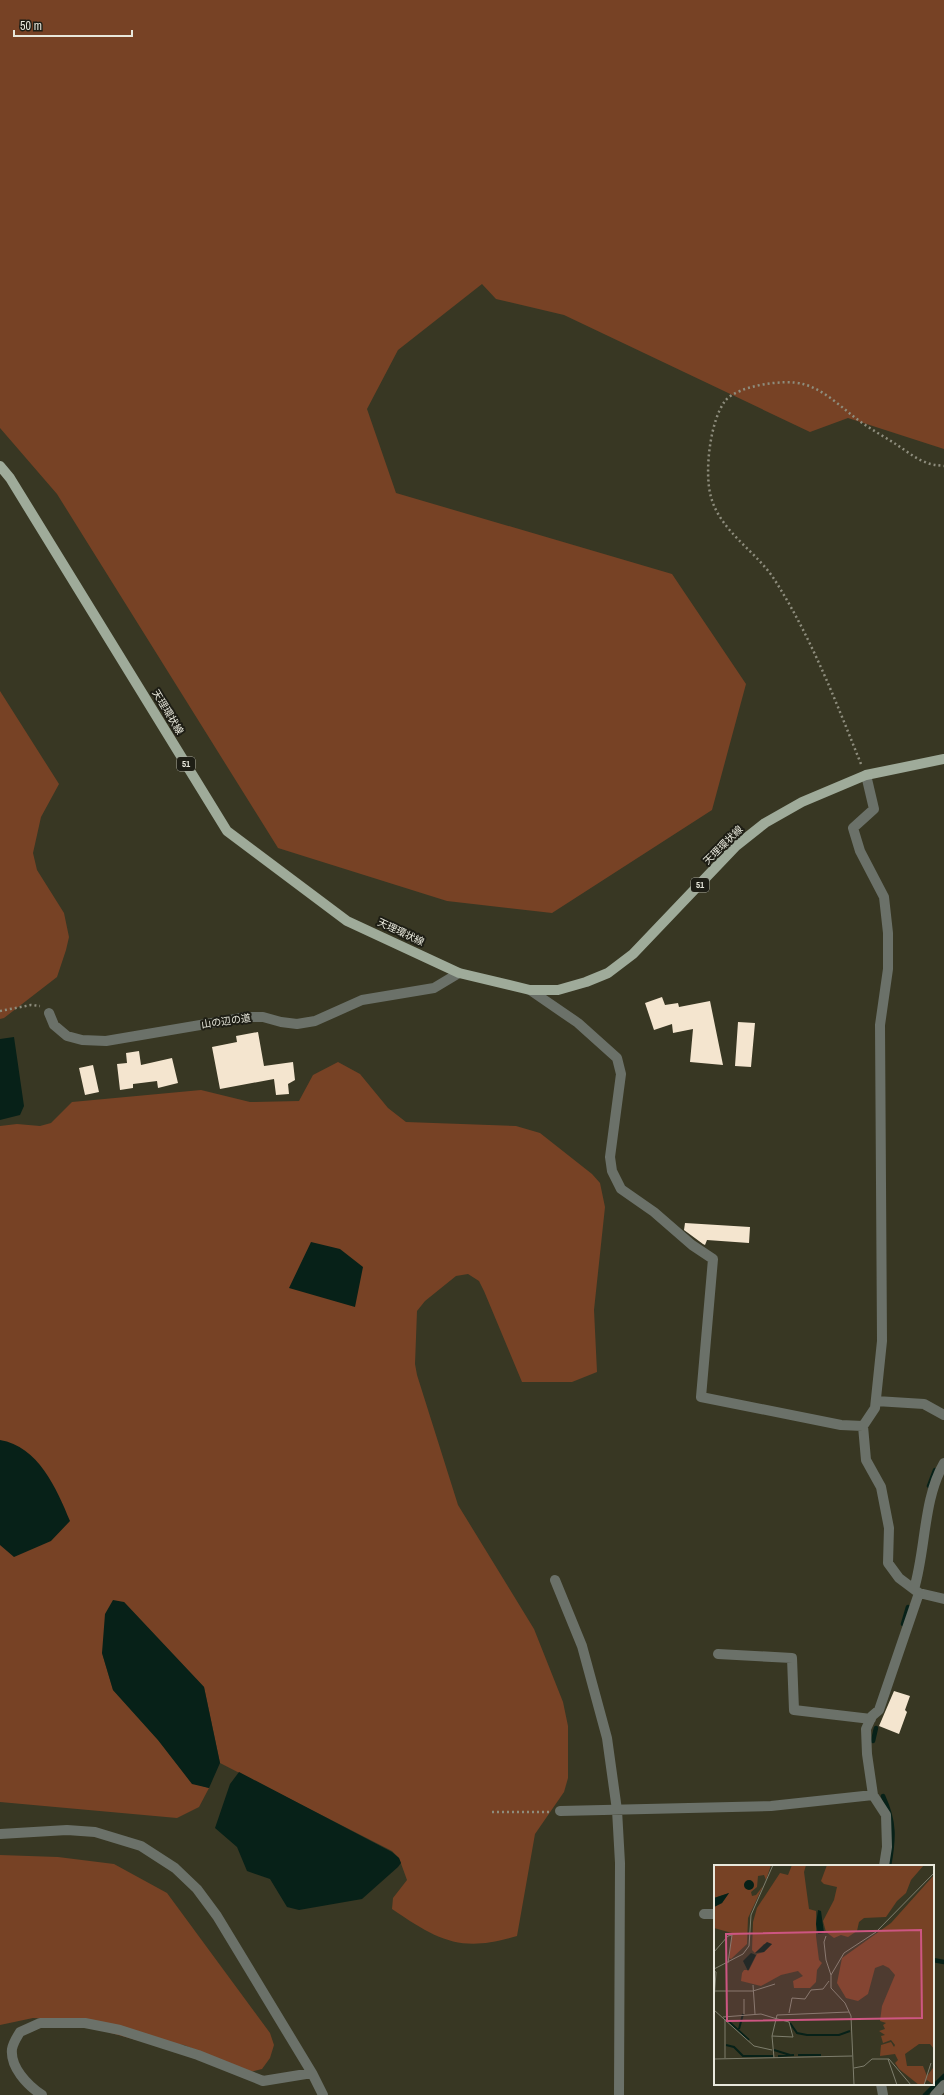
<svg xmlns="http://www.w3.org/2000/svg" width="944" height="2095" font-family="'Archivo Narrow','Noto Sans JP',sans-serif">
  <style>
    .green { fill: #774225 }
    .water { fill: #072118 }
    .lines { fill: none; stroke-linecap: round; stroke-linejoin: round }
    .stream { stroke: #072118; stroke-width: 4.5 }
    .building { fill: #f4e5cf }
    .path { stroke: #8e8d7d; stroke-width: 2.5; stroke-dasharray: 2 3; stroke-linecap: butt }
    .minor { stroke: #6b7169; stroke-width: 10 }
    .major { stroke: #9fab9a; stroke-width: 10 }
    .labels { text-anchor: middle; dominant-baseline: central; stroke-width: 4; stroke-linejoin: round; paint-order: stroke }
    .shield { fill: #1e1e15; stroke: #ababa0; stroke-width: 1 }
    .shield-label { font-size: 9px; font-weight: bold; fill: #e8e8dc }
    .street-label { font-size: 10px; fill: #e8e8dc; stroke: #1e1e15 }
    .inset-river { fill: none; stroke: #072118; stroke-width: 2 }
    .inset-road { fill: none; stroke: #7e7e6d; stroke-width: 1 }
    .view { fill: #cd5682; fill-opacity: 0.15; stroke: #cd5682; stroke-width: 2 }
    .inset-edge { fill: none; stroke: #e8e8dc; stroke-width: 2 }
  </style>
  <rect width="100%" height="100%" fill="#383723"/>
  <path class="green" d="M 0,0 L 944,0 L 944,449 L 848,418 L 810,432 L 564,315 L 496,299 L 482,284 L 398,350 L 367,409 L 396,493 L 672,574 L 746,684 L 712,810 L 552,913 L 447,901 L 278,848 L 57,494 L 0,428 Z
    M 0,691 L 59,784 L 41,817 L 33,853 L 37,870 L 64,913 L 69,937 L 66,950 L 57,977 L 4,1018 L 0,1019 Z
    M 338,1062 L 360,1074 L 388,1108 L 406,1122 L 516,1126 L 540,1133 L 592,1174 L 600,1183 L 605,1207 L 594,1310 L 597,1372 L 572,1382 L 522,1382 L 484,1291 L 479,1281 L 468,1274 L 456,1276 L 425,1301 L 417,1311 L 415,1364 L 417,1375 L 458,1505 L 534,1629 L 563,1702 L 568,1726 L 568,1778 L 564,1792 L 535,1834 L 517,1936 C 461,1953 439,1941 392,1909 L 393,1898 L 407,1880 L 399,1858 L 392,1851 L 220,1763 L 204,1687 L 124,1602 L 102,1653 L 113,1690 L 158,1740 L 192,1783 L 209,1788 L 199,1807 L 177,1818 L 0,1802 L 0,1126 L 17,1124 L 40,1126 L 51,1123 L 72,1102 L 201,1090 L 250,1102 L 299,1101 L 313,1075 Z
    M 0,1855 L 58,1857 L 114,1864 L 167,1893 L 270,2033 L 274,2045 L 270,2058 L 262,2069 L 250,2072 L 184,2045 L 136,2040 L 61,2019 L 33,2018 L 0,2025 Z"/>
  <path class="water" d="M 14,1037 L 24,1106 L 20,1115 L 0,1120 L 0,1039 Z
    M 311,1242 L 340,1249 L 363,1267 L 355,1307 L 289,1288 Z
    M 0,1440 C 38,1446 57,1489 70,1521 L 51,1541 L 14,1557 L 0,1545 Z
    M 113,1600 L 124,1602 L 204,1687 L 220,1763 L 209,1788 L 192,1784 L 158,1740 L 113,1690 L 102,1653 L 105,1614 Z
    M 239,1772 L 392,1852 L 399,1858 L 401,1863 L 398,1867 L 362,1899 L 299,1910 L 287,1907 L 270,1879 L 247,1871 L 237,1847 L 215,1828 L 230,1784 Z"/>
  <g class="lines">
    <path class="stream" d="M 929,1486 L 935,1470
      M 903,1624 L 908,1607
      M 873,1741 L 876,1728
      M 883,1796 C 895,1822 894,1839 889,1866
      M 933,1960 L 944,1962
      M 925,2095 L 944,2076"/>
  </g>
  <path class="building" d="M 662,997 L 665,1005 L 678,1003 L 679,1007 L 710,1001 L 723,1065 L 690,1062 L 693,1029 L 673,1033 L 672,1024 L 654,1030 L 645,1003 Z
    M 738,1022 L 755,1023 L 751,1067 L 735,1066 Z
    M 258,1032 L 264,1066 L 293,1062 L 295,1080 L 288,1084 L 289,1094 L 276,1095 L 274,1079 L 220,1089 L 212,1047 L 237,1042 L 236,1036 Z
    M 139,1051 L 141,1065 L 172,1058 L 178,1083 L 158,1088 L 157,1081 L 133,1084 L 133,1088 L 120,1090 L 117,1064 L 127,1063 L 126,1053 Z
    M 93,1065 L 99,1092 L 85,1095 L 79,1068 Z
    M 685,1223 L 750,1227 L 749,1243 L 707,1240 L 705,1245 L 703,1244 L 684,1230 Z
    M 894,1691 L 910,1696 L 905,1710 L 907,1712 L 899,1734 L 879,1726 Z"/>
  <g class="lines">
    <path class="path" d="M 861,764 C 836,702 812,639 776,582 C 757,551 721,533 711,497 C 704,473 710,421 725,401 C 738,385 785,379 803,384 C 822,389 838,404 853,416 C 865,426 880,434 894,443 C 904,449 914,458 925,462 C 931,465 937,465 944,466
      M 0,1011 L 31,1005 L 40,1006
      M 492,1812 L 549,1812"/>
    <path class="minor" d="M 866,775 L 874,809 L 853,828 L 860,851 L 884,897 L 888,933 L 888,969 L 880,1025 L 882,1341 L 875,1408 L 863,1426 L 866,1460 L 881,1487 L 889,1528 L 888,1563 L 899,1578 L 919,1593 L 944,1599
      M 530,990 L 578,1023 L 617,1058 L 621,1074 L 610,1157 L 612,1171 L 621,1189 L 654,1212 L 692,1245 L 713,1259 L 701,1397 L 841,1425 L 863,1426
      M 49,1013 L 54,1025 L 67,1036 L 82,1040 L 106,1041 L 247,1017 L 263,1017 L 281,1022 L 297,1024 L 315,1021 L 362,1000 L 434,988 L 459,973
      M 876,1401 L 924,1404 L 944,1415
      M 555,1580 L 582,1646 L 607,1738 L 617,1810 L 620,1863 L 619,2095
      M 914,1589 C 926,1549 923,1499 944,1463
      M 718,1654 L 792,1658 L 794,1710 L 871,1719
      M 560,1811 L 771,1806 L 873,1795
      M 0,1834 L 67,1830 L 95,1832 L 141,1846 L 175,1868 L 197,1889 L 217,1916 L 312,2073 L 323,2095
      M 884,1866 L 887,1847 L 886,1815 L 873,1795 L 867,1754 L 866,1729 L 872,1716 L 879,1710 L 919,1593
      M 704,1914 L 715,1914
      M 881,2084 L 883,2095
      M 42,2095 C 27,2085 10,2067 12,2049 C 13,2043 17,2037 20,2032 L 40,2023 L 85,2023 L 120,2030 L 198,2055 L 263,2081 L 312,2073
      M 935,2095 L 944,2085"/>
    <path class="major" d="M 0,466 L 10,478 L 227,831 L 347,921 L 459,973 L 530,990 L 558,990 L 586,982 L 608,973 L 633,954 L 736,846 L 765,823 L 802,802 L 866,775 L 944,759"/>
  </g>
  <g class="labels">
    <g class="shield">
      <rect x="177" y="757" width="18" height="14" rx="3"/>
      <rect x="691" y="878" width="18" height="14" rx="3"/>
    </g>
    <g class="shield-label">
      <text x="186" y="764">51</text>
      <text x="700" y="885">51</text>
    </g>
    <g class="street-label">
      <text transform="translate(168 712) rotate(59)">天理環状線</text>
      <text transform="translate(723 845) rotate(-44)">天理環状線</text>
      <text transform="translate(401 932) rotate(25)">天理環状線</text>
      <text transform="translate(226 1021) rotate(-8)">山の辺の道</text>
    </g>
  </g>
  <g transform="translate(714 1865)">
    <rect width="220" height="220" fill="#383723"/>
    <path d="M 0,0 L 57,0 L 52,15 L 50,10 L 44,11 L 43,22 L 37,27 L 38,31 L 42,30 L 49,21 L 34,53 L 33,79 L 17,94 L 15,93 L 18,68 L 0,63 L 0,42 L 8,38 L 15,28 L 0,33 ZM 78,0 L 92,0 L 90,7 L 95,44 L 102,46 L 102,71 L 105,95 L 108,98 L 103,105 L 102,117 L 96,123 L 80,123 L 79,116 L 89,111 L 84,106 L 67,110 L 47,121 L 27,116 L 28,108 L 30,105 L 35,105 L 43,89 L 50,87 L 58,79 L 50,79 L 41,88 L 38,85 L 39,57 L 43,43 L 66,8 L 74,10 ZM 113,0 L 210,0 L 197,15 L 192,28 L 183,36 L 172,52 L 150,53 L 145,57 L 143,66 L 134,72 L 127,70 L 120,73 L 112,67 L 109,56 L 120,35 L 123,22 L 110,19 L 107,16 ZM 220,10 L 220,184 L 216,179 L 205,179 L 191,189 L 193,201 L 209,201 L 213,211 L 219,203 L 220,191 L 220,220 L 213,215 L 209,220 L 205,220 L 185,204 L 181,198 L 184,195 L 181,189 L 166,191 L 167,180 L 177,177 L 180,182 L 181,180 L 177,175 L 169,178 L 167,171 L 171,170 L 165,166 L 171,164 L 169,160 L 172,158 L 166,156 L 168,141 L 181,110 L 175,103 L 169,100 L 161,103 L 154,129 L 144,136 L 132,133 L 123,118 L 128,93 L 177,58 Z" fill="#774225"/>
    <path d="M30 20a5 5 0 1 1 10 0a5 5 0 1 1-10 0ZM 15,28 L 8,38 L 0,42 L 0,33 ZM 104,45 L 107,46 L 110,68 L 104,69 L 102,59 ZM 53,77 L 58,79 L 50,87 L 41,88 ZM 37,88 L 42,90 L 34,106 L 29,96 Z" fill="#072118"/>
    <path class="inset-river" d="M 11,153 L 35,175M 76,158 L 83,168 L 93,170 L 125,170 L 136,166M 25,164 L 29,149M 12,180 L 20,182 L 29,191 L 59,191M 60,185 L 76,190M 84,190 L 107,190M 64,191 L 80,190"/>
    <path class="inset-road" d="M 112,71 L 110,77 L 112,95 L 117,110M 0,87 L 14,71 L 18,70 L 14,98M 0,104 L 29,89 L 35,81 L 37,50 L 59,0M 0,106 L 2,107 L 0,136M 39,120 L 41,149M 0,126 L 39,126 L 61,119M 0,145 L 40,181 L 58,185M 75,148 L 78,133 L 91,134 L 97,125 L 109,124 L 115,116M 30,149 L 30,134M 9,152 L 47,149 L 60,153M 11,154 L 11,193M 58,171 L 79,172 L 75,157 L 60,153M 60,193 L 58,171 L 63,150 L 135,147M 0,194 L 138,191M 174,194 L 183,220M 140,203 L 150,201 L 158,194 L 175,194 L 197,220M 140,220 L 137,151 L 131,138 L 117,123 L 117,110 L 130,88 L 162,67 L 220,8M 210,220 L 217,198"/>
    <path class="view" d="M 207,65 L 208,153 L 13,156 L 12,69 Z"/>
    <rect width="220" height="220" class="inset-edge"/>
  </g>
  <path d="M14 30v6h118v-6" fill="none" stroke="#e8e8dc" stroke-width="2"/>
  <text x="20" y="30" font-size="12" fill="#e8e8dc" stroke="#1e1e15" stroke-width="3" paint-order="stroke">50 m</text>
</svg>
